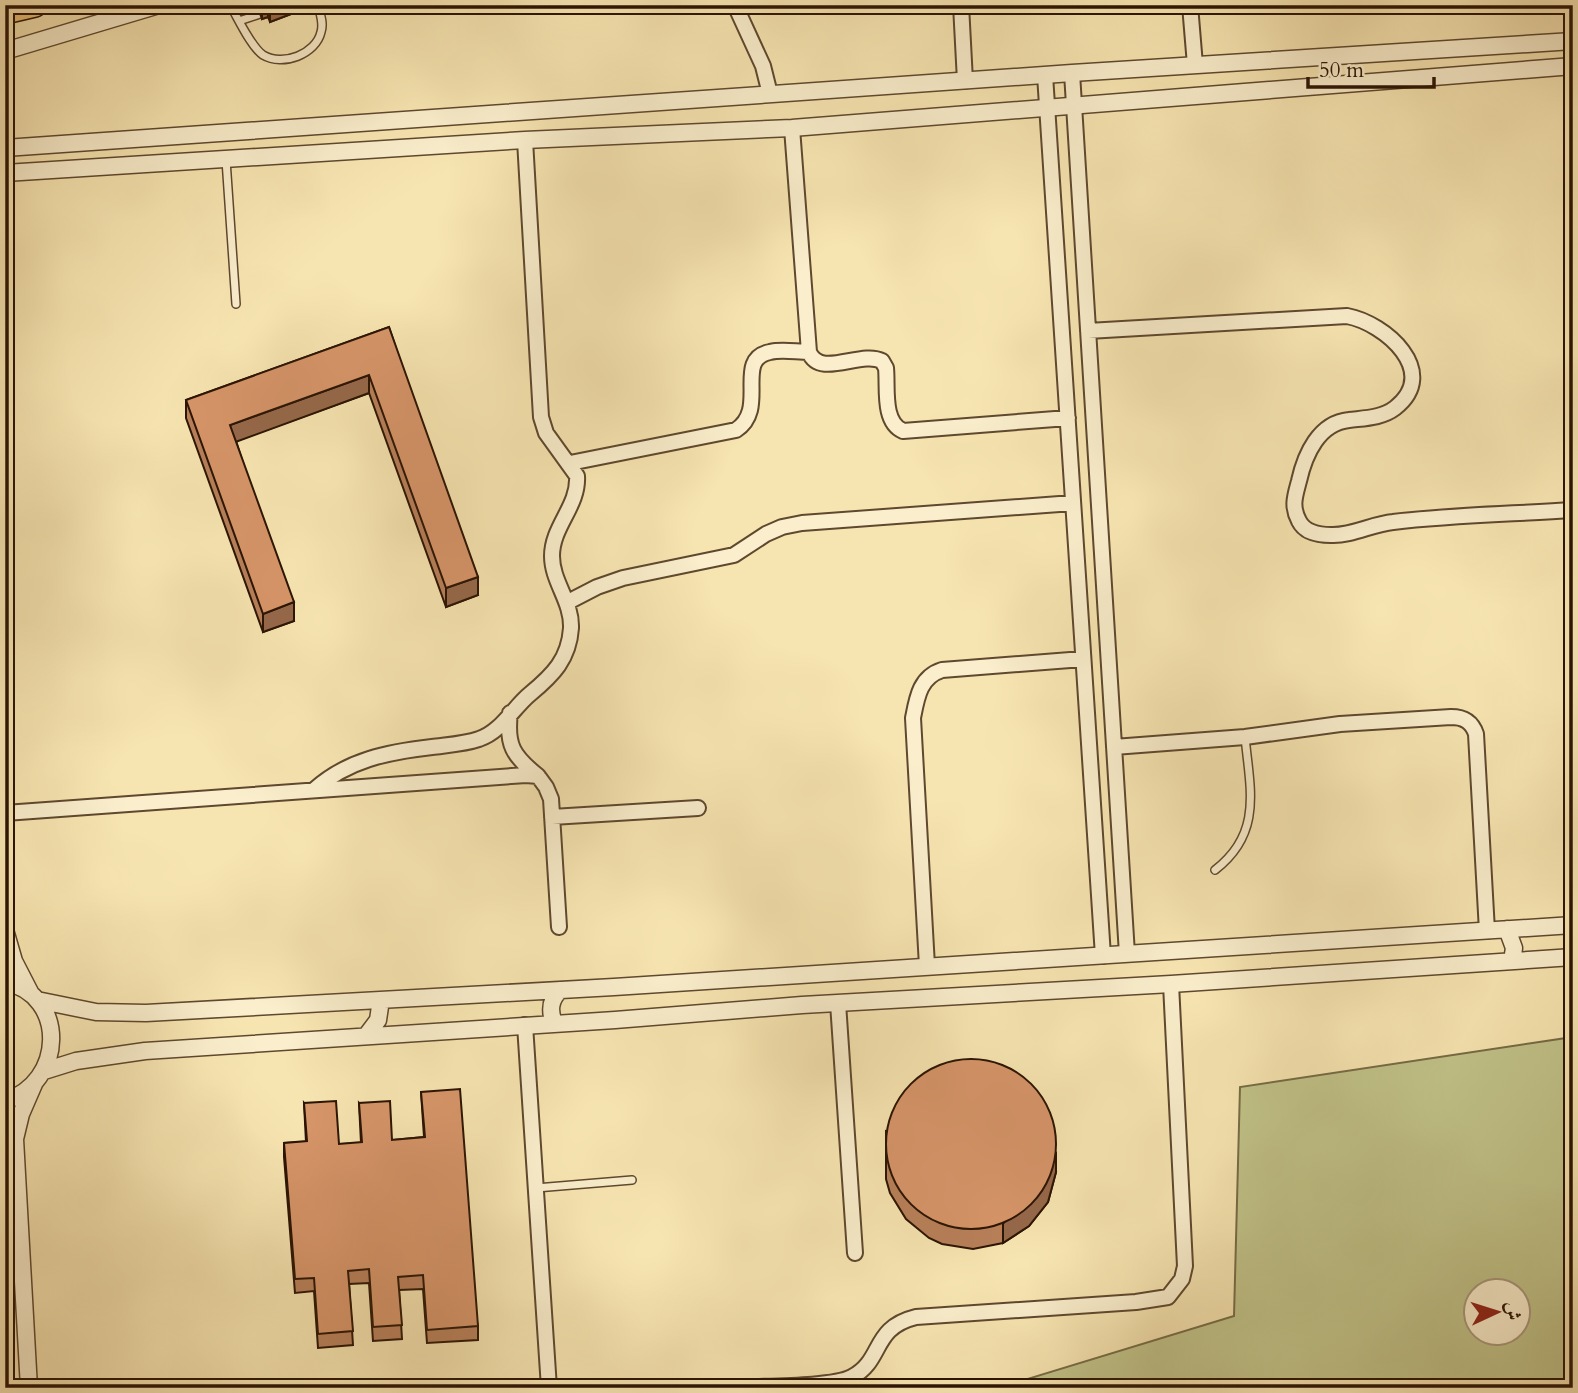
<svg xmlns="http://www.w3.org/2000/svg" width="1578" height="1393" font-family="Cardo,Amiri,serif">
  <style>
    .green { fill: #c1c389; stroke: #766c46; stroke-width: 2; fill-rule: evenodd }
    .lines { fill: none; stroke-linecap: round; stroke-linejoin: round }
    .service-casing { stroke: #5e482f; stroke-width: 10 }
    .minor-casing { stroke: #5e482f; stroke-width: 18 }
    .tertiary-casing { stroke: #5e482f; stroke-width: 19 }
    .trunk-casing { stroke: #2b1404; stroke-width: 26 }
    .service { stroke: #faeecc; stroke-width: 7 }
    .minor { stroke: #faeecc; stroke-width: 14 }
    .tertiary { stroke: #faeecc; stroke-width: 16 }
    .trunk { stroke: #ecc278; stroke-width: 23 }
    .wall { fill: #b8805a; stroke: #2b1404; stroke-width: 2 }
    .shaded-wall { fill: #96684a; stroke: #2b1404; stroke-width: 2 }
    .building { fill: #d69569; stroke: #2b1404; stroke-width: 2 }
  </style>
  <rect width="100%" height="100%" fill="#f7e5b1"/>
  <filter id="stains"><feTurbulence type="fractalNoise" baseFrequency=".00286" numOctaves="4"/><feColorMatrix values="0 0 0 0 .2 0 0 0 0 .09 0 0 0 0 .02 0 0 0 .5 -.17"/></filter>
  <radialGradient id="worn" r=".72"><stop offset=".6" stop-color="#630" stop-opacity="0"/><stop offset="1" stop-color="#630" stop-opacity=".3"/></radialGradient>
  <path class="green" d="M 1573,1037 L 1573,1388 L 998,1388 L 1234,1316 L 1240,1087 ZM 1476,1292 L 1518,1292 L 1518,1334 L 1476,1334 Z"/>
  <g class="lines">
    <defs>
      <path id="service" d="M 230,5 C 238,18 251,47 263,55 C 283,67 316,54 321,32 C 324,23 320,14 318,5
        M 239,21 L 260,14
        M 226,160 L 236,304
        M 1215,870 C 1263,833 1250,789 1245,737
        M 536,1188 L 632,1180"/>
      <path id="minor" d="M 735,5 L 763,66 L 770,94
        M 961,5 L 965,81
        M 1190,5 L 1195,65
        M 1072,73 L 1127,954
        M 1045,75 L 1103,956
        M 792,128 L 809,352 C 820,379 861,350 882,361 L 886,368 C 888,387 882,422 903,431 L 1068,418
        M 1088,331 L 1347,316 C 1385,323 1441,372 1395,408 C 1382,418 1365,418 1349,420 C 1319,423 1305,454 1299,481 C 1295,496 1291,506 1299,521 C 1305,533 1318,535 1331,535 C 1352,536 1372,524 1393,522 C 1452,515 1513,514 1573,510
        M 570,463 L 736,430 C 769,409 733,359 770,352 C 782,349 796,352 809,352
        M 568,602 L 597,587 L 623,578 L 734,555 L 766,534 L 782,527 L 802,523 L 1073,503
        M 510,713 C 506,745 513,756 538,776
        M 1114,747 L 1245,737 L 1340,724 L 1451,717 C 1464,717 1472,722 1476,734 L 1487,931
        M 314,790 C 347,760 388,752 432,747 C 447,745 465,744 479,739 C 501,732 513,708 530,694 C 553,675 569,659 571,628 C 572,601 552,582 552,556 C 552,526 579,506 577,476 L 546,433 L 541,417 L 525,140
        M 5,813 L 526,775 L 538,776 L 546,787 L 551,799 L 559,927
        M 552,817 L 698,808
        M 927,966 L 913,718 C 917,697 920,677 942,670 L 1083,659
        M 838,1003 L 855,1253
        M 525,1025 L 549,1388
        M 729,1388 C 756,1386 832,1388 852,1377 C 884,1360 871,1328 916,1317 L 1136,1302 L 1168,1297 L 1182,1279 L 1185,1266 L 1171,984"/>
      <path id="tertiary" d="M 5,51 L 159,5
        M 5,148 L 1072,73 L 1573,41
        M 5,173 L 525,140 L 792,128 L 1573,66
        M 1507,929 L 1514,948 L 1512,961
        M 5,930 L 14,961 L 31,994
        M 5,982 C 68,995 65,1083 5,1101
        M 37,1000 L 96,1012 L 146,1013 L 614,987 L 1573,925
        M 554,1023 C 549,1010 550,1000 560,990
        M 366,1036 L 378,1020 L 381,1000
        M 44,1071 L 76,1061 L 145,1051 L 615,1020 L 802,1005 L 1171,984 L 1573,957
        M 29,1388 L 15,1139 L 21,1114 L 34,1084"/>
      <path id="trunk" d="M 5,12 L 35,5"/>
    </defs>
    <use href="#service" class="service-casing"/>
    <use href="#minor" class="minor-casing"/>
    <use href="#tertiary" class="tertiary-casing"/>
    <use href="#trunk" class="trunk-casing"/>
    <use href="#service" class="service"/>
    <use href="#minor" class="minor"/>
    <use href="#tertiary" class="tertiary"/>
    <use href="#trunk" class="trunk"/>
  </g>
  <path class="wall" d="M 257,5 L 294,5 L 294,7 L 291,9 L 291,14 L 270,22 L 268,17 L 262,19 Z
    M 389,327 L 478,595 L 446,607 L 369,393 L 236,441 L 294,621 L 263,632 L 186,418 L 186,400 Z
    M 421,1092 L 478,1326 L 478,1340 L 427,1343 L 423,1289 L 399,1290 L 402,1339 L 373,1341 L 369,1283 L 349,1284 L 353,1345 L 318,1348 L 314,1291 L 295,1293 L 284,1157 L 284,1143 L 306,1142 L 304,1103 L 339,1144 L 361,1143 L 359,1103 L 392,1140 L 424,1137 Z
    M 886,1131 L 1056,1172 L 1048,1202 L 1029,1226 L 1003,1243 L 973,1249 L 942,1244 L 929,1238 L 906,1219 L 890,1193 L 886,1179 Z"/>
  <path class="shaded-wall" d="M 289,5 L 294,5 L 294,7 L 291,9 L 291,14 L 270,22 L 270,13 Z
    M 268,8 L 268,17 L 262,19 L 262,10 Z
    M 369,375 L 369,393 L 230,444 L 230,425 Z
    M 478,577 L 478,595 L 446,607 L 446,588 Z
    M 294,602 L 294,621 L 263,632 L 263,614 Z
    M 1056,1154 L 1056,1172 L 1048,1202 L 1029,1226 L 1003,1243 L 1003,1224 Z"/>
  <path class="building" d="M 260,5 L 289,5 L 270,13 L 268,8 L 262,10 Z
    M 389,327 L 478,577 L 446,588 L 369,375 L 230,425 L 294,602 L 263,614 L 186,400 Z
    M886 1144a85 85 0 1 1 170 0a85 85 0 1 1-170 0Z
    M 460,1089 L 478,1326 L 427,1330 L 423,1275 L 398,1277 L 402,1325 L 373,1327 L 369,1269 L 348,1271 L 353,1331 L 318,1334 L 314,1278 L 295,1279 L 284,1143 L 307,1141 L 304,1103 L 336,1101 L 339,1144 L 362,1142 L 359,1103 L 390,1101 L 392,1140 L 425,1137 L 421,1092 Z"/>
  <rect width="1578" height="1393" fill="none" stroke="#f7e5b1" stroke-width="28"/>
  <rect x="7" y="7" width="1564" height="1379" fill="none" stroke="#2b1404" stroke-width="3.5"/>
  <rect x="14" y="14" width="1550" height="1365" fill="none" stroke="#2b1404" stroke-width="2"/>
  <g transform="translate(1497 1312) rotate(86)"><circle r="33" fill="#faeecc" stroke="#a7977c" stroke-width="2"/>
  <path d="M0-5L12 26L0 18L-12 26Z" fill="#8f2418"/>
  <text y="-10" font-size="19" font-weight="bold" text-anchor="middle" fill="#2b1404">ش</text>
  </g>
  <path d="M1308 77v10h126v-10" fill="none" stroke="#2b1404" stroke-width="3.5"/>
  <text x="1319" y="77" font-size="21" fill="#2b1404" stroke="#faeecc" stroke-width="5" paint-order="stroke">50 m</text>
  <rect width="100%" height="100%" filter="url(#stains)"/>
  <rect width="100%" height="100%" fill="url(#worn)"/>
</svg>
